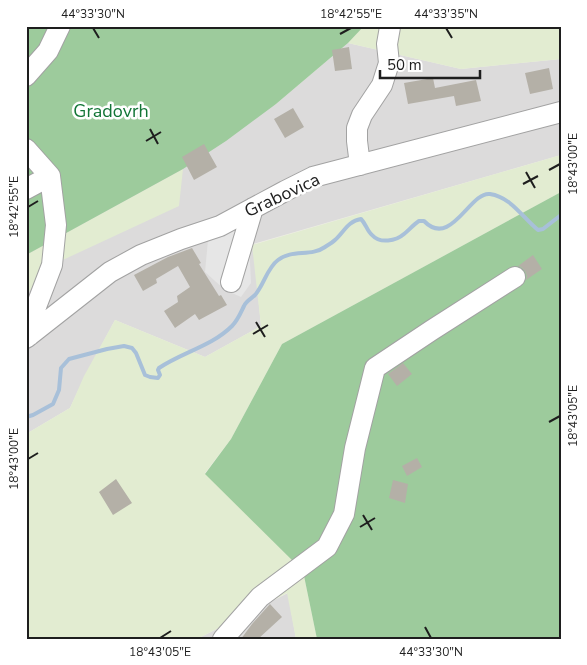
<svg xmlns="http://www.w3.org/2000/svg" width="587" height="665" font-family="'Nunito Sans',sans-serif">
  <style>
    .residential { fill: #dcdbdb }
    .farmland { fill: #e2ecd1 }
    .forest { fill: #9dcb9c }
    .parking { fill: #e6e6e6 }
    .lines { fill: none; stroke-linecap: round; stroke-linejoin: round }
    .stream { stroke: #a8c0d9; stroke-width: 4 }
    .building { fill: #b4b0a7 }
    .minor-casing { stroke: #a2a2a2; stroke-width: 22 }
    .minor { stroke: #fff; stroke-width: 20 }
    .ticks { fill: none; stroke: #1e1e1e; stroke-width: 2 }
    .labels { text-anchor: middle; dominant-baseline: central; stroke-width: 5; stroke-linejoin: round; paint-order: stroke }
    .park-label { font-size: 18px; fill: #127536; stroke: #fff }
    .street-label { font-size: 18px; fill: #1e1e1e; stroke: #fff }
    .neatline { fill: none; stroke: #1e1e1e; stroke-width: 2 }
    .ticks-label { font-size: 12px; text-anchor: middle; fill: #1e1e1e }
  </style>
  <rect width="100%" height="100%" fill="#eeeee5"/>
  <path class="residential" d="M 348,43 L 461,69 L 561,59 L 561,155 L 253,244 L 261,326 L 205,357 L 115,320 L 85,376 L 70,408 L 26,434 L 26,255 L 276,104 Z
    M 288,593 L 296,639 L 197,639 Z"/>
  <path class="farmland" d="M 364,26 L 561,26 L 561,59 L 461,69 L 348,43 Z
    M 561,155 L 561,192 L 282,344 L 231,439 L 205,473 L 303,571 L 317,639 L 296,639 L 287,593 L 197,639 L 26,639 L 26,434 L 70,408 L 84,376 L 115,320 L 205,357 L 261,326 L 252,245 Z
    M 183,169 L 179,206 L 52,265 L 26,295 L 26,255 Z"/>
  <path class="forest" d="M 26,26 L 364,26 L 348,43 L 276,104 L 226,141 L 183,169 L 26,255 Z
    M 561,192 L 561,639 L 317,639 L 303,571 L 205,474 L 231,439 L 282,344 Z"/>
  <path class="parking" d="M 256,221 L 249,241 L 251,283 L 241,297 L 225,290 L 205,272 L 208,240 Z"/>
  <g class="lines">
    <path class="stream" d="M 26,417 L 33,415 L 53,404 L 59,390 L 61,368 L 69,359 L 107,349 L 124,346 L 132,348 L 136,353 L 145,375 L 150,377 L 158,378 L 160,375 L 158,370 L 159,368 C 183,352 212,346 232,326 C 238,320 241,312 244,306 C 246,301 251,299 255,295 C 264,285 267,268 278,260 C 292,249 311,257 325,247 C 328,245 332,243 335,240 C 344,232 348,221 361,219 C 366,224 367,231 372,235 C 380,244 396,241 404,234 C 409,230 413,225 419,221 L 424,221 C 451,249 470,191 490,194 C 511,197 523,218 538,230 L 543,229 L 561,215"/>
  </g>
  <path class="building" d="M 349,47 L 352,69 L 335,71 L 332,50 Z
    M 549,68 L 553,89 L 530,94 L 525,73 Z
    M 433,78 L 435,88 L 476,80 L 481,101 L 456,106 L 454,96 L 408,104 L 404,83 Z
    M 293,108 L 304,127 L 285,138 L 274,119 Z
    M 204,144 L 217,167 L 194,180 L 182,157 Z
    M 192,248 L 201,263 L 199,264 L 219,296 L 221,295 L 227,305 L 199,320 L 195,314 L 175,328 L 164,311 L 178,302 L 177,296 L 190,287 L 178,266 L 156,279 L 157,283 L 143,291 L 134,275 L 168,257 Z
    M 533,255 L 542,269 L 526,280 L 527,276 L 525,271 L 521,267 L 518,266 Z
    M 403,363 L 412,374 L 397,386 L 388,374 Z
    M 417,458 L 422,467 L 407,476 L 402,466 Z
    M 116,479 L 132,503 L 113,515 L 99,492 Z
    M 393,480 L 408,484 L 405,503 L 389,498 Z
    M 270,604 L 282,617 L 258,639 L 241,639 L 252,624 Z"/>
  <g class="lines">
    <defs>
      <path id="minor" d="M 26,76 L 48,51 L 60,26
        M 26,149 L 50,176 L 56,225 L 52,265 L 34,312 L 30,335
        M 360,165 L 357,141 L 357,128 L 362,115 L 382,85 L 389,63 L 387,44 L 390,27
        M 26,189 L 50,176
        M 231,282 L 253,208
        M 26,338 L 110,272 L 141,255 L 181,239 L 220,226 L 285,191 L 313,177 L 561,112
        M 223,639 L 260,597 L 327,547 L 344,514 L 355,448 L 375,368 L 432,330 L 515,277"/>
    </defs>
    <use href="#minor" class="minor-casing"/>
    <use href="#minor" class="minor"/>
  </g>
  <path class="ticks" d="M 93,28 L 99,38M 446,28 L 452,38M 340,34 L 351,28M 150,129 L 158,144M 146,141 L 161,132M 549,170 L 560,164M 526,172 L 535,188M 523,184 L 538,176M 28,207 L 38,201M 256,322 L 265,337M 253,334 L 268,325M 549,422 L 560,416M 28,459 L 38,453M 363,515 L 372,530M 360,527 L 375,518M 425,627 L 431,638M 160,638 L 171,631"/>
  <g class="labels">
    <g class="park-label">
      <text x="111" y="111">Gradovrh</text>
    </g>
    <g class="street-label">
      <text transform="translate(282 195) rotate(-25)">Grabovica</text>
    </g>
  </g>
  <rect width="587" height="665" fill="none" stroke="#ffffff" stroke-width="55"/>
  <path d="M380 70v8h100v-8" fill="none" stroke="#1e1e1e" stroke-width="2.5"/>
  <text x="387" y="70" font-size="15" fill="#1e1e1e" stroke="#ffffff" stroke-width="4" paint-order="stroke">50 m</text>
  <rect x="28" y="28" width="532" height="610" class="neatline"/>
  <g class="ticks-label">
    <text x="93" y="18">44°33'30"N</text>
    <text x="351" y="18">18°42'55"E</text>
    <text x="446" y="18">44°33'35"N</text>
    <text transform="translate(573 164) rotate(-90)" y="4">18°43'00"E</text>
    <text transform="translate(14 207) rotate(-90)" y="4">18°42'55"E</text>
    <text transform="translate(573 416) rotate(-90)" y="4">18°43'05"E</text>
    <text transform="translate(14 459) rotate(-90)" y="4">18°43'00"E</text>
    <text x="160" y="656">18°43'05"E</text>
    <text x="431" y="656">44°33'30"N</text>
  </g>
</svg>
